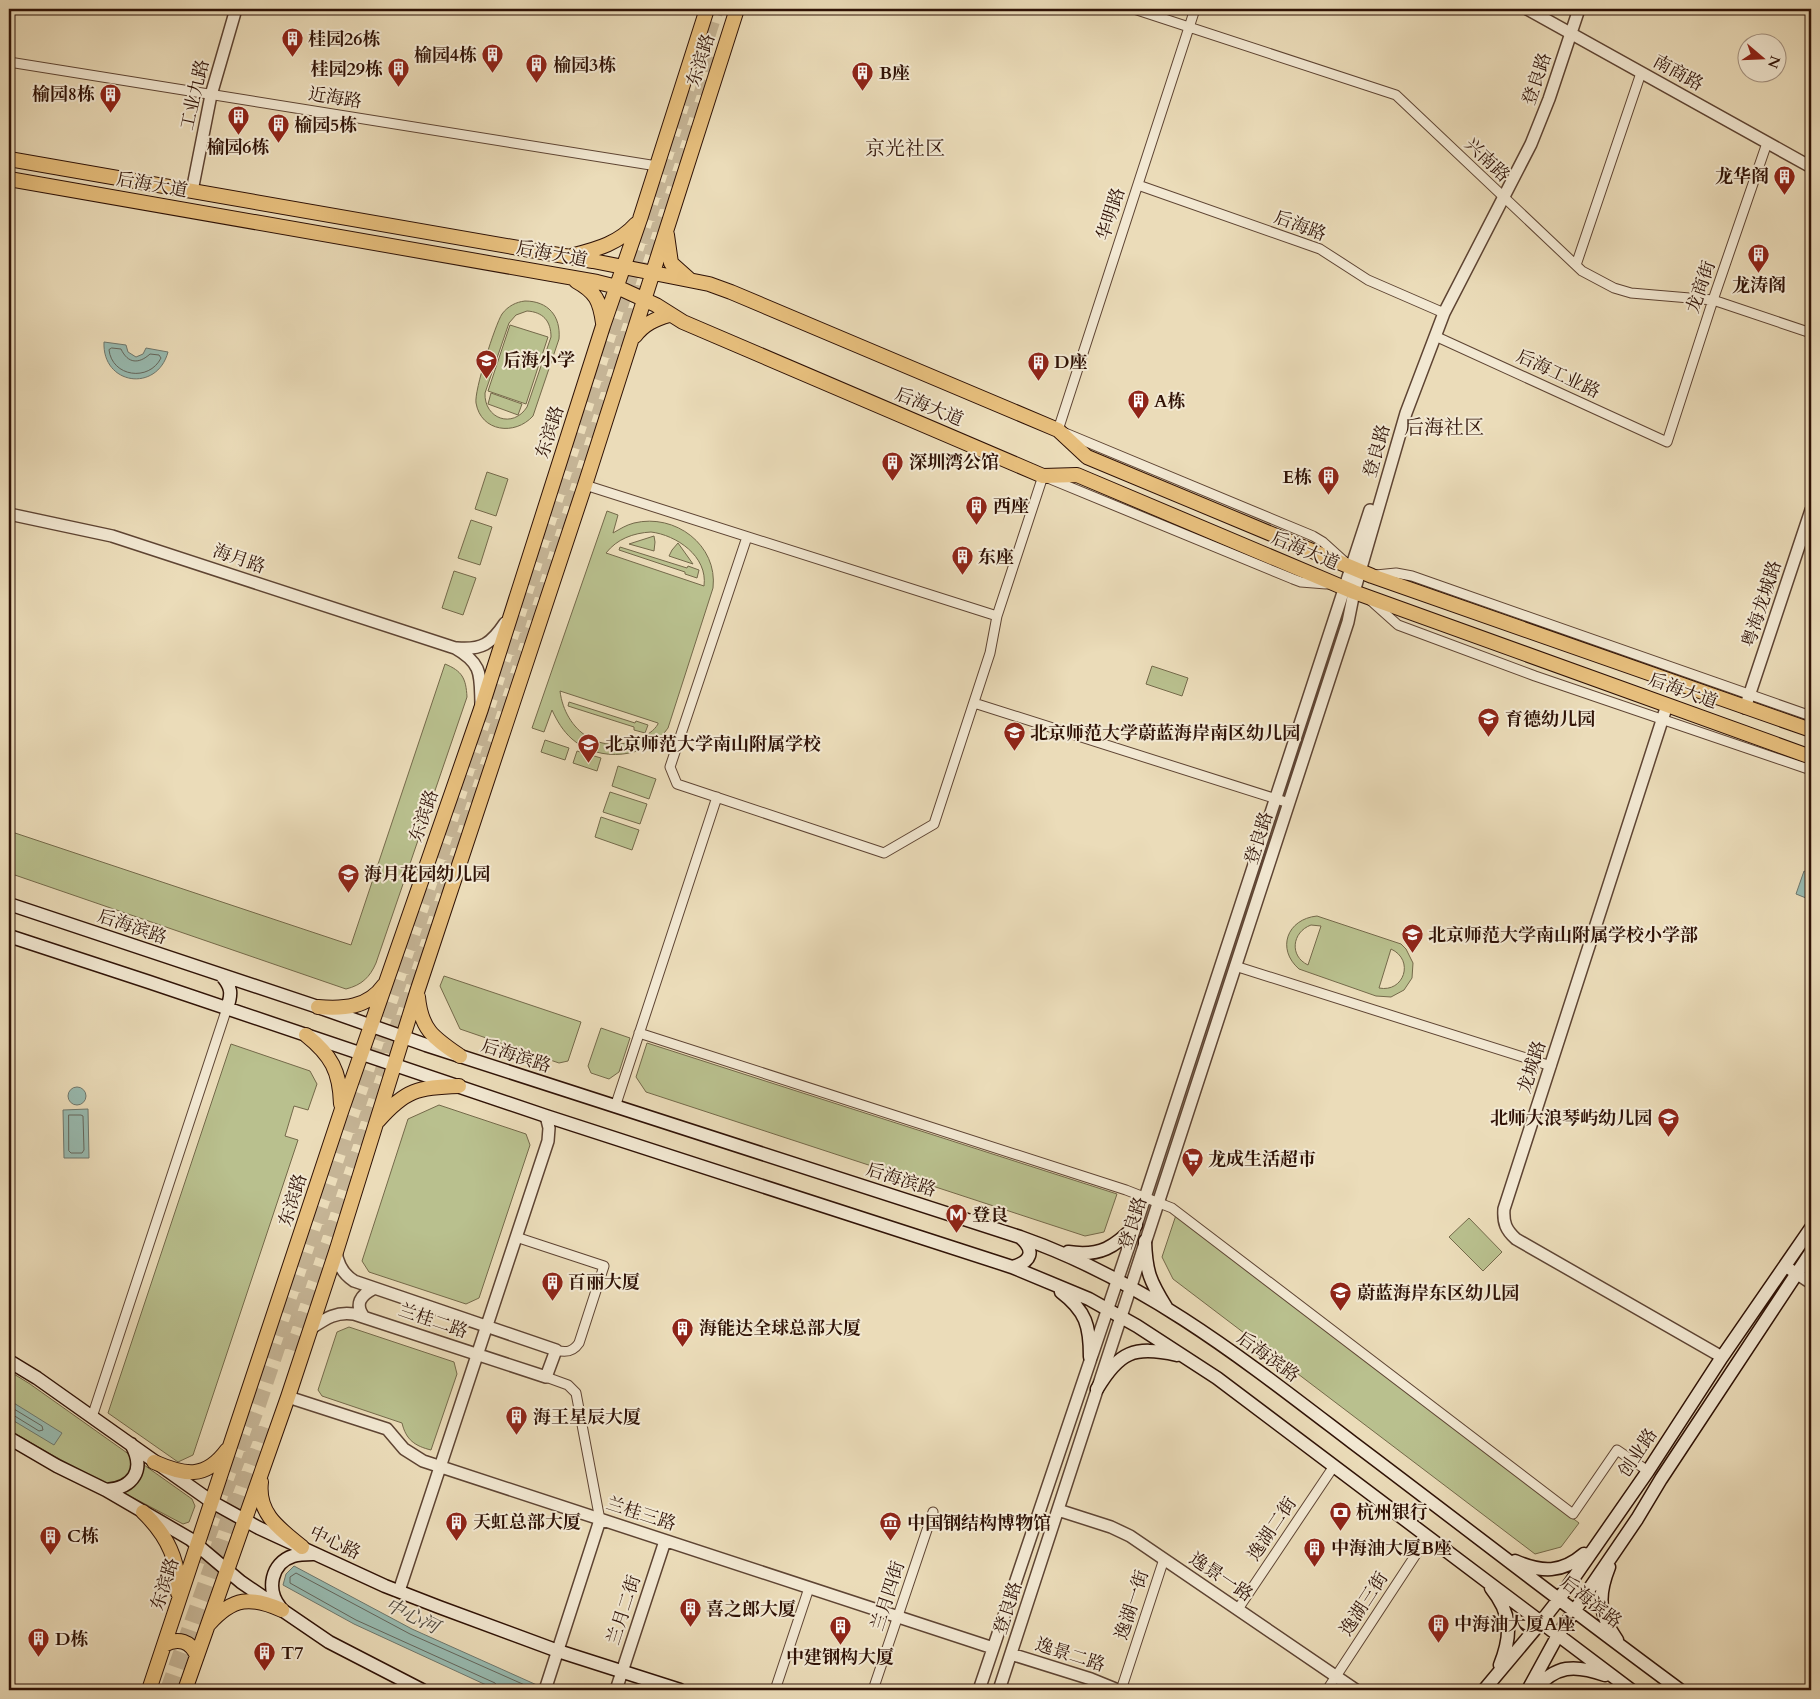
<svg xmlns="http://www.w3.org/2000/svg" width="1820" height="1699" font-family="Cardo,'Noto Serif SC',serif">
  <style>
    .green { fill: #b9c08e; stroke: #74694a; fill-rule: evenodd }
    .water { fill: #98bbb1; stroke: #6e776d }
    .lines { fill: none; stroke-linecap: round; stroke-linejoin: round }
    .shore { stroke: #64665c; stroke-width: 1 }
    .motorway-tunnel { stroke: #c5b495; stroke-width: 16; stroke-dasharray: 16 8; stroke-linecap: butt }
    .minor-casing { stroke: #5e4433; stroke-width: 11 }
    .tertiary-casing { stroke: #5e4433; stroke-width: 14 }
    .secondary-casing { stroke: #2f1206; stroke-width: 15 }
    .primary-casing { stroke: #2f1206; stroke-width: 16 }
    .minor { stroke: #f2e8d2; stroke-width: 9 }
    .tertiary { stroke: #f2e8d2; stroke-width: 11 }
    .secondary { stroke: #f2e8d2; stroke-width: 12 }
    .primary { stroke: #e6be7c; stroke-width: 14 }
    .labels { text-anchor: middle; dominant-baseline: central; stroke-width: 4; stroke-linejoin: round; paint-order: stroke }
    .poi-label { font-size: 18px; font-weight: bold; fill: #2f1206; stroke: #f2e8d2; text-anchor: start }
    .street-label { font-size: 18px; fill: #2f1206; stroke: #f2e8d2 }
    .water-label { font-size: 19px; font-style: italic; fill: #544d42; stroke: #f2e8d2 }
    .quarter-label { font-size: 20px; fill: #2f1206; stroke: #f2e8d2 }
  </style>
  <rect width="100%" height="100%" fill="#ebdcb9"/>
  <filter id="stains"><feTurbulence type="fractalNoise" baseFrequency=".004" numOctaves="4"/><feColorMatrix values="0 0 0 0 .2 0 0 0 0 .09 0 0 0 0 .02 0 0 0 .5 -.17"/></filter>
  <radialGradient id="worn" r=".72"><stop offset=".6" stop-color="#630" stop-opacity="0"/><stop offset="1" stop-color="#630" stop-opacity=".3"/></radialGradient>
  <path class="green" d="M 525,301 C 548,301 561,316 559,339 L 533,416 C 515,436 481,432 476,403 C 474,391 495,325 502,314 C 508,306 516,302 525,301 ZM 527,311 C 543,312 551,321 551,337 L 527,407 C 513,429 484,419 485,393 L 509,323 L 516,315 Z
    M 510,325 L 548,337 L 526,404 L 488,391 Z
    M 491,393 L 522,404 L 518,415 L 488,404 Z
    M 487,472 L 508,479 L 496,516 L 475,509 Z
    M 607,511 L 618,515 L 613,533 C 620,529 626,525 634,523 C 675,513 718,545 713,588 L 668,728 C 647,759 599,763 572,739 C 563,731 557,721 552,710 L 544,732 L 532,728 ZM 651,532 C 676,535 708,556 704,586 L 606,553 C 617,539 633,533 651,532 ZM 560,691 L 658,723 L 658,724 C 654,731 647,735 640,738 C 601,757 565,731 560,691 Z
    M 471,520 L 492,527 L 480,565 L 458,558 Z
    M 654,536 L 655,542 L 654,551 L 629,544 Z
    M 678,543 L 693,564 L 669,556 L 672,550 Z
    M 620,547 L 687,568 L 688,566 L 699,570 L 697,578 L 685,574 L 685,572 L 619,550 Z
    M 454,571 L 476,578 L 463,615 L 442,608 Z
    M 445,664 C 462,671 466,678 467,697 L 376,963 C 370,977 362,985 346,989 L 9,873 L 9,831 L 351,945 Z
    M 1152,666 L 1188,678 L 1182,696 L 1146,684 Z
    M 569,702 L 635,723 L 636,721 L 648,725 L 645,733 L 634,730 L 634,727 L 568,706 Z
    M 545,740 L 569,748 L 565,760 L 541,752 Z
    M 577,751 L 601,758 L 597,771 L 573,763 Z
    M 618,766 L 656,779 L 649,799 L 612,786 Z
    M 610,792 L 647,804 L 640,824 L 603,812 Z
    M 601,817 L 639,830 L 632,850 L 595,837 Z
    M 1317,916 L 1401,944 L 1406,949 L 1413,963 L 1412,978 L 1404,990 L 1391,997 L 1376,996 L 1299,969 C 1276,949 1287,919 1317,916 ZM 1311,925 L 1321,926 L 1308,965 C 1289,956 1292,932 1311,925 ZM 1391,949 C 1415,960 1404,993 1379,988 Z
    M 444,976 L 581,1022 L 568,1061 L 559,1063 L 460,1029 L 440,986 Z
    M 601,1028 L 630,1038 L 619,1072 L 609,1079 L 591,1073 L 588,1066 Z
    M 647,1043 L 1117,1194 L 1104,1232 L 1085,1236 L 646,1092 L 636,1077 Z
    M 231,1044 L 310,1071 L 317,1084 L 308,1110 L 294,1106 L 285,1136 L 298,1140 L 193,1455 L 178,1462 L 108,1413 Z
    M 439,1105 L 526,1134 L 530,1145 L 479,1298 L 466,1304 L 369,1272 L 362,1261 L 408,1119 Z
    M 1176,1215 L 1579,1523 L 1561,1547 L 1535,1554 L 1173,1279 L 1162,1257 Z
    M 1469,1218 L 1502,1252 L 1483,1271 L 1449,1237 Z
    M 349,1327 L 454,1362 L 457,1374 L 431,1450 C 415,1446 406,1440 402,1423 L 322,1396 L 318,1390 L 337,1332 Z
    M 9,1371 L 30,1384 L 192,1499 L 195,1506 L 189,1522 L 183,1524 L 54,1456 L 9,1430 Z"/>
  <path class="water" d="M 104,342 L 126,345 L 128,352 L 136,357 L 143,354 L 146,348 L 168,352 C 157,393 102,385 104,342 Z
    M 1804,871 L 1811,874 L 1811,900 L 1796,894 Z
    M68 1096a9 9 0 1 1 18 0a9 9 0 1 1-18 0Z
    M 88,1109 L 89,1158 L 64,1158 L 63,1110 Z
    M 9,1400 L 62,1433 L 54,1445 L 9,1418 Z
    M 294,1566 L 412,1629 L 548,1690 L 497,1690 L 354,1624 L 283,1585 L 286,1574 Z"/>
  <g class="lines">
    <path class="shore" d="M 112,348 L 121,349 C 128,364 139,364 150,354 L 159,355 L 161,358 C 149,382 112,377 109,350 Z
      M 69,1115 L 81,1115 L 83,1116 L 84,1150 L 82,1153 L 71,1153 L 69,1151 Z
      M 9,1406 L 42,1426 L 43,1430 L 39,1431 L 13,1415 L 9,1414
      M 498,1690 L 497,1686 L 495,1683 L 356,1620 L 290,1583 L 290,1577 L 296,1573 L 410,1634 L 536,1690"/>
    <path class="motorway-tunnel" d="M 288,1349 C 436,919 578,487 714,54
      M 198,1562 L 258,1405 L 512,642 L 716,9
      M 168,1690 L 264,1419"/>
    <defs>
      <path id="minor" d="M 1134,9 L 1396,95 L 1582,271 L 1614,288 L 1631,293 L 1713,300 L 1811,333
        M 1195,9 L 1058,430 L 1313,536 L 1323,542 L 1344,561
        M 9,62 L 657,166
        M 1138,185 L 1320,249 L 1368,280 L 1444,313
        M 1576,265 L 1641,73
        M 1435,336 L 1667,442 L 1713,300 L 1767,143
        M 585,485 L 997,616
        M 747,537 L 670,767 L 677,784 L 884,853 L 934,824 L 990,653 L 997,616 L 1043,476 L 1293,579 L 1301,582 L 1326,584
        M 1376,575 L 1396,573 L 1412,576 L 1811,716
        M 1370,600 L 1398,625 L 1535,676 L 1811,770
        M 974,703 L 1289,803
        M 1235,966 L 1551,1066
        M 639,1033 L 1126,1190 L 1172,1208 L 1573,1514 L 1617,1450 L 1648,1471
        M 615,1107 L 717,797
        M 516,1237 L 604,1266 L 579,1343 C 573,1352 566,1353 556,1350
        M 546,1377 L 568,1385 L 576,1393 L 600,1520
        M 92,1417 L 227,1008
        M 1238,1609 L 1334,1466
        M 775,1690 L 809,1588
        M 873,1690 L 933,1512
        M 1121,1690 L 1164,1559
        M 1327,1690 L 1428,1536"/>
      <path id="tertiary" d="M 1527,9 L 1811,167
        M 192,191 L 211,95 L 236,9
        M 9,514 L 112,536 L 455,648 C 483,664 480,675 481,704
        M 457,648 C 482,650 491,644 505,623
        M 1667,705 L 1504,1209 C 1503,1223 1506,1230 1516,1239 L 1722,1357
        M 1745,708 L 1811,510
        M 1785,1266 L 1811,1283
        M 364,1317 C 354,1304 361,1295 373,1289
        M 310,1329 C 325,1319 336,1311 354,1314 L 546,1377 L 556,1350 L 354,1281 C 343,1274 338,1265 336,1252
        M 288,1397 L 387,1429 L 404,1449 L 423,1461 L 993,1648
        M 1058,1510 L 1111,1527 L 1130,1536 L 1356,1690
        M 399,1591 L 548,1141 L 549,1128 L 546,1116
        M 1011,1654 L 1091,1679 L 1118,1690
        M 545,1690 L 600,1520
        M 616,1690 L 665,1541
        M 979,1690 L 1136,1225 L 1370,510
        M 999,1690 L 1348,622 L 1354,592 L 1406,413 L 1444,313 L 1531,144 L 1549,99 L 1579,9"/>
      <path id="secondary" d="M 9,904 L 318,1007 L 426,1045 L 1020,1237 C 1146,1281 1247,1362 1352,1442 C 1461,1524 1570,1609 1680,1690
        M 9,936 L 149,982 L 546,1116 L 1012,1267 L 1089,1299 L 1137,1326 L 1217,1378 L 1631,1690
        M 221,975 C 232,987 232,994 227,1008
        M 1145,1241 C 1146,1272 1150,1281 1166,1307
        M 1068,1252 C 1100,1257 1115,1247 1136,1225
        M 1012,1267 C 1031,1262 1036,1251 1020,1237
        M 1061,1292 C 1086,1311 1090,1326 1090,1357
        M 9,1361 L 37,1378 L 212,1502 L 259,1528 L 385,1586 L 439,1607 L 558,1651 L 680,1690
        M 1097,1389 C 1119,1352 1134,1345 1177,1355
        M 9,1438 L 57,1466 L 106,1490 L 190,1539 L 241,1582 L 329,1642 L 422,1690
        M 106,1490 C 133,1488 146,1470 131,1444
        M 1515,1561 C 1542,1573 1562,1573 1584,1554
        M 1609,1567 C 1597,1597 1599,1614 1617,1640
        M 1491,1588 C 1512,1614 1512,1635 1500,1665
        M 280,1607 C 266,1590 271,1563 293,1556 C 299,1554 306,1554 313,1554
        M 1484,1690 L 1541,1622 L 1559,1599 L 1648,1471 L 1722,1357 L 1811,1228
        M 1528,1690 L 1558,1635 L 1637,1519 L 1661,1479 L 1811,1252
        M 1534,1690 C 1556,1665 1574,1664 1605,1675"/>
      <path id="primary" d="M 9,159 L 593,261 L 709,284 L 731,292 L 1058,430 L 1087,457 L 1372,576 L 1811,730
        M 9,179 L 597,282 L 617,287 L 656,305 L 683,322 L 1043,476 L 1077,475 L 1354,592 L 1811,757
        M 667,235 L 671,263 L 690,280
        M 574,255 C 598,249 619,243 636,224
        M 576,281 C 596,292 600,301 603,323
        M 635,336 C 644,324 655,319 669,315
        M 418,997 C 421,1030 434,1038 460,1056
        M 318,1007 C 343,1009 368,1008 384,985
        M 306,1035 C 331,1055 340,1071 341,1104
        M 378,1121 C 405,1090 418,1087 459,1086
        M 154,1462 C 184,1475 205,1480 227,1450
        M 261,1482 C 257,1514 280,1529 302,1547
        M 143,1512 C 166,1534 180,1560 178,1593
        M 209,1624 C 233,1597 251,1596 282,1610
        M 164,1645 C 178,1637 191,1641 197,1656
        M 149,1690 L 341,1112 L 481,709 L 603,326 L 640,219 L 707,9
        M 185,1690 L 288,1397 L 336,1252 L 417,992 L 585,485 L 737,9"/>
    </defs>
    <use href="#minor" class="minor-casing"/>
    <use href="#tertiary" class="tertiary-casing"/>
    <use href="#secondary" class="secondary-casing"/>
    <use href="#primary" class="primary-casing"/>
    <use href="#minor" class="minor"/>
    <use href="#tertiary" class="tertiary"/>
    <use href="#secondary" class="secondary"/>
    <use href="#primary" class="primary"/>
  </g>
  <defs>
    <symbol id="building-pin" viewBox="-11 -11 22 30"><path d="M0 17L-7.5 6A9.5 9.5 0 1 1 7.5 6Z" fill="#8f2418" stroke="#f2e8d2"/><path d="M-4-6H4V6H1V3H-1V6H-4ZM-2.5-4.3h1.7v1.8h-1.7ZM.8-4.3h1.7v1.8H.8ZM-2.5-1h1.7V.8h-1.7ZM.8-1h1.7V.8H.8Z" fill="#fff"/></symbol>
    <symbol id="school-pin" viewBox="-11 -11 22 30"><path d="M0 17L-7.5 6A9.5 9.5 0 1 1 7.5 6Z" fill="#8f2418" stroke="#f2e8d2"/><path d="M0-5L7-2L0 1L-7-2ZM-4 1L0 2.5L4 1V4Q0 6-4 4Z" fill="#fff"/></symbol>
    <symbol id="supermarket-pin" viewBox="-11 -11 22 30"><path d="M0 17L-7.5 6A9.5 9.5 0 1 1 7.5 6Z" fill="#8f2418" stroke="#f2e8d2"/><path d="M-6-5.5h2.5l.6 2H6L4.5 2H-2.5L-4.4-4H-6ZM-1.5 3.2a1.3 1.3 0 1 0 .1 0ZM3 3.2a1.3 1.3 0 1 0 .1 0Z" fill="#fff"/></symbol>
    <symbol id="metro-pin" viewBox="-11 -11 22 30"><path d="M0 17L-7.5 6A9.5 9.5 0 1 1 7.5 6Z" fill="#8f2418" stroke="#f2e8d2"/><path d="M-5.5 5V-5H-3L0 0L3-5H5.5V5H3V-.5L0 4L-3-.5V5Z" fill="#fff"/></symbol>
    <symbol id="bank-pin" viewBox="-11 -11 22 30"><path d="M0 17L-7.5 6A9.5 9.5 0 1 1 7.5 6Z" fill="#8f2418" stroke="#f2e8d2"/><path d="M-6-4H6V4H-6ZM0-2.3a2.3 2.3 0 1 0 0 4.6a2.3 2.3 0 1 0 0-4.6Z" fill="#fff"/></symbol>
    <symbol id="museum-pin" viewBox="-11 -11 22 30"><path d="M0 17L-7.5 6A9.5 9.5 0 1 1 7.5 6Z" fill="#8f2418" stroke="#f2e8d2"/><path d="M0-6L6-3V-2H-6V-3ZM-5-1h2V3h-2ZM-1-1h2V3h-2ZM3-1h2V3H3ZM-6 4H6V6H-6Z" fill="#fff"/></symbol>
  </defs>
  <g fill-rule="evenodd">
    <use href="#building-pin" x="280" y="26" width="25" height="34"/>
    <use href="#building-pin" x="480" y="42" width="25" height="34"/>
    <use href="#building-pin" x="524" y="52" width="25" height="34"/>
    <use href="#building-pin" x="386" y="56" width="25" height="34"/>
    <use href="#building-pin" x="850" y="60" width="25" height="34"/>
    <use href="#building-pin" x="98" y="82" width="25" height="34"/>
    <use href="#building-pin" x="226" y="104" width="25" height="34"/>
    <use href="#building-pin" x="266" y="112" width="25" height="34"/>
    <use href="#building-pin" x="1772" y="164" width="25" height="34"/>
    <use href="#building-pin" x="1746" y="242" width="25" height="34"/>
    <use href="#school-pin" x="474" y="348" width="25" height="34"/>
    <use href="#building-pin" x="1026" y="350" width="25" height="34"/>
    <use href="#building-pin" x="1126" y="388" width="25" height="34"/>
    <use href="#building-pin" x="880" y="450" width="25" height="34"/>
    <use href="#building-pin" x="1316" y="464" width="25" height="34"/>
    <use href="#building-pin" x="964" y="494" width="25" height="34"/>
    <use href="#building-pin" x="950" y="544" width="25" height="34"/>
    <use href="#school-pin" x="1476" y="706" width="25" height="34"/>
    <use href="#school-pin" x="1002" y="720" width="25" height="34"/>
    <use href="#school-pin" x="576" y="732" width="25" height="34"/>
    <use href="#school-pin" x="336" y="862" width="25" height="34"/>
    <use href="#school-pin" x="1400" y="922" width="25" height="34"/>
    <use href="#school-pin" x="1656" y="1106" width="25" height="34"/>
    <use href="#supermarket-pin" x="1180" y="1146" width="25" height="34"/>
    <use href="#metro-pin" x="944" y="1202" width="25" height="34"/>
    <use href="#building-pin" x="540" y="1270" width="25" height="34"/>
    <use href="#school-pin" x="1328" y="1280" width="25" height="34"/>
    <use href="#building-pin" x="670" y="1316" width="25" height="34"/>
    <use href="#building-pin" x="504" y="1404" width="25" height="34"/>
    <use href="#bank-pin" x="1328" y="1500" width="25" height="34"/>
    <use href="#building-pin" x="444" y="1510" width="25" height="34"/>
    <use href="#museum-pin" x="878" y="1510" width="25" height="34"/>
    <use href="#building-pin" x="38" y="1524" width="25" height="34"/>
    <use href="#building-pin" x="1302" y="1536" width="25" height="34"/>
    <use href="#building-pin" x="678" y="1596" width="25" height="34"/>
    <use href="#building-pin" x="1426" y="1612" width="25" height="34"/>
    <use href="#building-pin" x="828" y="1614" width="25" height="34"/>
    <use href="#building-pin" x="26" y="1626" width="25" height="34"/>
    <use href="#building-pin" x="252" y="1640" width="25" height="34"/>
  </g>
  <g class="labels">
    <g class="poi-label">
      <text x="308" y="39">桂园26栋</text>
      <text x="477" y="55" text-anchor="end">榆园4栋</text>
      <text x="553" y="65">榆园3栋</text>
      <text x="383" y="69" text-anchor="end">桂园29栋</text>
      <text x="879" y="73">B座</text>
      <text x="95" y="94" text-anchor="end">榆园8栋</text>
      <text x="294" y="125">榆园5栋</text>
      <text x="238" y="147" text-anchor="middle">榆园6栋</text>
      <text x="1769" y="176" text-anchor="end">龙华阁</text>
      <text x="1759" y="285" text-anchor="middle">龙涛阁</text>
      <text x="503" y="360">后海小学</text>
      <text x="1054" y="362">D座</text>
      <text x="1154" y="401">A栋</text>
      <text x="909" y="462">深圳湾公馆</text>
      <text x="1312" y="477" text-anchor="end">E栋</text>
      <text x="993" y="506">西座</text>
      <text x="978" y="557">东座</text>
      <text x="1505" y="719">育德幼儿园</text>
      <text x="1030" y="733">北京师范大学蔚蓝海岸南区幼儿园</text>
      <text x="605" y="744">北京师范大学南山附属学校</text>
      <text x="364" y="874">海月花园幼儿园</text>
      <text x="1428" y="935">北京师范大学南山附属学校小学部</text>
      <text x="1652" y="1118" text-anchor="end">北师大浪琴屿幼儿园</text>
      <text x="1208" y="1159">龙成生活超市</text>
      <text x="972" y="1215">登良</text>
      <text x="568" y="1282">百丽大厦</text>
      <text x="1357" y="1293">蔚蓝海岸东区幼儿园</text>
      <text x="699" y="1328">海能达全球总部大厦</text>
      <text x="533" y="1417">海王星辰大厦</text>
      <text x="1356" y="1512">杭州银行</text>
      <text x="473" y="1522">天虹总部大厦</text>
      <text x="907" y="1523">中国钢结构博物馆</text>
      <text x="67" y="1536">C栋</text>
      <text x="1331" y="1548">中海油大厦B座</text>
      <text x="706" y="1609">喜之郎大厦</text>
      <text x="1454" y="1624">中海油大厦A座</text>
      <text x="55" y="1639">D栋</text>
      <text x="281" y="1653">T7</text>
      <text x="840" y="1657" text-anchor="middle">中建钢构大厦</text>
    </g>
    <g class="street-label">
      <text transform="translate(701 60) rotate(-72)">东滨路</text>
      <text transform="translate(1678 73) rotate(29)">南商路</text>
      <text transform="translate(1537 79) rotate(-71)">登良路</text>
      <text transform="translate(195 95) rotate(-77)">工业九路</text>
      <text transform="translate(335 98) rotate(9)">近海路</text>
      <text transform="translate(1487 160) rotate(44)">兴南路</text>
      <text transform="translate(152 185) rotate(10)">后海大道</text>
      <text transform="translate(1111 214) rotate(-72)">华明路</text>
      <text transform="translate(1300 226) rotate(21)">后海路</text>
      <text transform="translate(552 254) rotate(11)">后海大道</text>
      <text transform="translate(1701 287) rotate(-71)">龙商街</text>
      <text transform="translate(1558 374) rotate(25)">后海工业路</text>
      <text transform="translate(929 407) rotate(23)">后海大道</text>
      <text transform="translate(550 432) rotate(-72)">东滨路</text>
      <text transform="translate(1377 451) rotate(-74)">登良路</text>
      <text transform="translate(1305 551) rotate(23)">后海大道</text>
      <text transform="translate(239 559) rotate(19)">海月路</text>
      <text transform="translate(1762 604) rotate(-72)">粤海龙城路</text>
      <text transform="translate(1683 691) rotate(20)">后海大道</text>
      <text transform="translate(424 816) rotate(-71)">东滨路</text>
      <text transform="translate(1259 838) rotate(-72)">登良路</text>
      <text transform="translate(132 927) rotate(19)">后海滨路</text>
      <text transform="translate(516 1056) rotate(18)">后海滨路</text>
      <text transform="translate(1532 1067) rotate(-72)">龙城路</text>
      <text transform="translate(901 1180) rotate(18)">后海滨路</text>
      <text transform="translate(293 1200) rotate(-72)">东滨路</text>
      <text transform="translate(1133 1223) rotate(-72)">登良路</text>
      <text transform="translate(433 1321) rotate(19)">兰桂二路</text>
      <text transform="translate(1268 1357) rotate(36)">后海滨路</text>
      <text transform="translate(1638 1453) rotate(-56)">创业路</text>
      <text transform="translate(641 1514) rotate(18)">兰桂三路</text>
      <text transform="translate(1272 1529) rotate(-56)">逸湖二街</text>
      <text transform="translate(335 1543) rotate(25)">中心路</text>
      <text transform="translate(1221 1577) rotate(34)">逸景一路</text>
      <text transform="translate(165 1584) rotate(-72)">东滨路</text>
      <text transform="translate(888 1596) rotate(-72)">兰月四街</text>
      <text transform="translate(1591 1602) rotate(38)">后海滨路</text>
      <text transform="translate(1364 1604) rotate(-57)">逸湖三街</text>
      <text transform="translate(1132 1605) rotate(-72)">逸湖一街</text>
      <text transform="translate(1008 1608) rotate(-72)">登良路</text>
      <text transform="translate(624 1610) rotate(-72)">兰月二街</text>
      <text transform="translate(1070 1655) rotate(18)">逸景二路</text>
    </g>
    <g class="water-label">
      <text transform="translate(412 1616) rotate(26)">中心河</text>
    </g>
    <g class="quarter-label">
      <text x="905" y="148">京光社区</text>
      <text x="1444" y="427">后海社区</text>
    </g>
  </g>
  <rect width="1820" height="1699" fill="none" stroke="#ebdcb9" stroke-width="30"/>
  <rect x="10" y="10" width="1800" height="1679" fill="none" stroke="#2f1206" stroke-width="2.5"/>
  <rect x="15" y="15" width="1790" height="1669" fill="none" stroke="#2f1206"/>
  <g transform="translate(1762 58) rotate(109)"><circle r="24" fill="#f2e8d2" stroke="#a49280"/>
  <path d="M0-4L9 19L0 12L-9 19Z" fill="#8f2418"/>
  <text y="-8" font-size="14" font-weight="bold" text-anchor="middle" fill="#2f1206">N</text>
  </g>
  <rect width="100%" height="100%" filter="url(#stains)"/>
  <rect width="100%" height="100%" fill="url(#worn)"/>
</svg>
